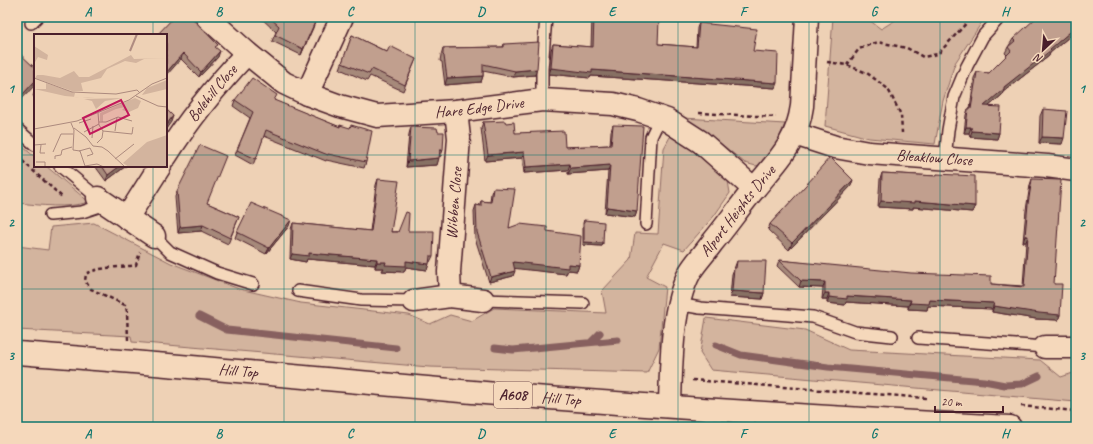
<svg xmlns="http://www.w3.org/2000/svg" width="1093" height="444" font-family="Caveat,sans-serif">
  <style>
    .grass { fill: #d3b49e; stroke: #8e6a64 }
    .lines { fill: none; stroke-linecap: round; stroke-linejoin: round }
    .stream { stroke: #87605f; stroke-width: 7 }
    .service-casing { stroke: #4a1f2b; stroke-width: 14 }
    .minor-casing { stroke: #4a1f2b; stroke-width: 25 }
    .primary-casing { stroke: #4a1f2b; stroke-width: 25 }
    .path { stroke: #4a1f2b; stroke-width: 2.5; stroke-dasharray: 4 3; stroke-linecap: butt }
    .service { stroke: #f5d8bb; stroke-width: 11 }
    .minor { stroke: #f5d8bb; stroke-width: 22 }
    .primary { stroke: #f5d8bb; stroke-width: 22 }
    .wall { fill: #a6897a; stroke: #4a1f2b }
    .shaded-wall { fill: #876f63; stroke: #4a1f2b }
    .building { fill: #c19f8e; stroke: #4a1f2b }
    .grid { fill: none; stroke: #0f766e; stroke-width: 1; stroke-opacity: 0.55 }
    .labels { text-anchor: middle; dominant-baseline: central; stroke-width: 4; stroke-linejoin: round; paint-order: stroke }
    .shield { fill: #f5d8bb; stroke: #7d5656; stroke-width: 1 }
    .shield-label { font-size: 15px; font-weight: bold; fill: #4a1f2b }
    .street-label { font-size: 16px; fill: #4a1f2b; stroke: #f5d8bb }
    .inset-river { fill: none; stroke: #af8c81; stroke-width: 2 }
    .inset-road { fill: none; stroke: #ac8a7e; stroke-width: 1 }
    .view { fill: #c2185b; fill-opacity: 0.15; stroke: #c2185b; stroke-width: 2 }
    .inset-edge { fill: none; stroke: #4a1f2b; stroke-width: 2 }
    .neatline { fill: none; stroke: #0f766e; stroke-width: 1.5 }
    .grid-label { font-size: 13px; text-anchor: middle; font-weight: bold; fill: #0f766e }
  </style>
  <rect width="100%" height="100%" fill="#eed1b5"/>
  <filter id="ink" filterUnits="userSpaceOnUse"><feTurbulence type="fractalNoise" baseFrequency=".025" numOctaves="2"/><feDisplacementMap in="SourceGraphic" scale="8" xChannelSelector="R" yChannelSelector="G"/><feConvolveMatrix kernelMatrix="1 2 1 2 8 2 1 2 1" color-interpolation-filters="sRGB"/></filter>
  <g filter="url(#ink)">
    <path class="grass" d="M 833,17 L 865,17 L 881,29 L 897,19 L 899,17 L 987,17 L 982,22 L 955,63 L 943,101 L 935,144 L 869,138 L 825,126 Z
      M 683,118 L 785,124 L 776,146 L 768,162 L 756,166 L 745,163 L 704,130 Z
      M 671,135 L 686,145 L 728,181 L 730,193 L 714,216 L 684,250 L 664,243 L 646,277 L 665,287 L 659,348 L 647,373 L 429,367 L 132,342 L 131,336 L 17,330 L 17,246 L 48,250 L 51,227 L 94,223 L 171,263 L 239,289 L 301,303 L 409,315 L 430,324 L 450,315 L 472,321 L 494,308 L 606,313 L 602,291 L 631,260 L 635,233 L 658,234 L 664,148 Z
      M 17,142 L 35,157 L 35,166 L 46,166 L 89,202 C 66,209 41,205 17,203 Z
      M 706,318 L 805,330 L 849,350 L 1040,360 L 1061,377 L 1076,372 L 1076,402 L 711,370 L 700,353 Z"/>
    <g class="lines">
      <path class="stream" d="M 199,316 L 227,330 L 396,348
        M 591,342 L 600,333
        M 716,345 L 741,355 L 828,367 L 984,381 L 1005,385 L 1022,384 L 1039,376
        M 495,348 L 513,350 L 618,340"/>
      <defs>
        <path id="service" d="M 31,23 L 37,17
          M 542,100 L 542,69 L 546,17
          M 17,129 L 35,145
          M 945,159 L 948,130 L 954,97 L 967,66 L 983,36 L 1000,17
          M 60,166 L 98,198
          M 50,215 L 82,212 L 106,204
          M 646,224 L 651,137 L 660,118
          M 154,236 L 170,252 L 217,273 L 253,284
          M 298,291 L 361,300 L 414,301
          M 483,300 L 583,303
          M 678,304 L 700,308 L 813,317 L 855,332 L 892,336
          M 918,338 L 1045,347"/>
        <g id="minor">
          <path id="s1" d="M 207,17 L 247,53 L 284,83 L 307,94 L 340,106 L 377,116 L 456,111 L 542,100 L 613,104 L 638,110 L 667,120 L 701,142 L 754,189"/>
          <path d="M 307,94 L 342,17"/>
          <path id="s2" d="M 795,134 L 835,147 L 869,153 L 1047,166 L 1076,170"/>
          <path id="s3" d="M 166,156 C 189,119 217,85 247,53"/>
          <path d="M 98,198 L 154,236"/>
          <path d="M 127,218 L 160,166"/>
          <path id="s4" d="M 450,296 L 449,272 L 459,138 L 456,111"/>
          <path d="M 414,301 L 450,296 L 483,300"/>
          <path d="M 1045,347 L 1076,347"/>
          <path id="s5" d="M 670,406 C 671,367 671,307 690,272 C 696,262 705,253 712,243 C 727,225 740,206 755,188 C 778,160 797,143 802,106 L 807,17"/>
        </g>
        <g id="primary">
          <path id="s6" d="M 17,353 C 173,364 329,380 485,393 C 660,407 835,418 1010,427"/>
        </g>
      </defs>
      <use href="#service" class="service-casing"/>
      <use href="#minor" class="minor-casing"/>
      <use href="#primary" class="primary-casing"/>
      <path class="path" d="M 827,62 L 847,65 L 867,73 L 888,89 L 901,115 L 902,133
        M 847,65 L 859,49 L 878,42 L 907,48 L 923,57 L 938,54 L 972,17
        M 699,113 L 776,117
        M 17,156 L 62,197
        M 128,340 L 127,311 L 125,305 L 91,289 L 85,281 L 86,274 C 100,266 120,268 136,265 L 140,252
        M 692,380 L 926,398
        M 1021,406 L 1076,411"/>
      <use href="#service" class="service"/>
      <use href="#minor" class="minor"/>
      <use href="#primary" class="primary"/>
    </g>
    <path class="wall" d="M 260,17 L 307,17 L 315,22 L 301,55 L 272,41 L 276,32 Z
      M 592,17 L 618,17 L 618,19 L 658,44 L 696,47 L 697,28 L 699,23 L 753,51 L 775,88 L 591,76 L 590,78 L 549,74 L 551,50 L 553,44 L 591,47 Z
      M 1076,17 L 1076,31 L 1050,53 L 1049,56 L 1003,92 L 1002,95 L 989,106 L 999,133 L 997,139 L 970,137 L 969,133 L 964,133 L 966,115 L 968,109 L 970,109 L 974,78 L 977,72 L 989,73 L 1007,55 L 1005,53 L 1008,47 L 1010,44 L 1013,39 Z
      M 166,35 L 217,49 L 218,57 L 199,77 L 181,59 Z
      M 352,35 L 387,52 L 416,59 L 403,91 L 370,76 L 367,81 L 340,69 Z
      M 504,44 L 535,75 L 513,77 L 483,71 L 483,76 L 481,82 L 445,85 L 442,62 L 440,61 L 441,55 L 443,48 L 503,47 Z
      M 17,54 L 35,68 L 20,101 L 17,99 Z
      M 35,91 L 35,98 L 33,96 Z
      M 235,100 L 275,101 L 340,127 L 340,125 L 366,162 L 364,168 L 326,160 L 326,161 L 264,136 L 253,165 L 235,155 L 250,118 L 233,106 Z
      M 1043,109 L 1062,144 L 1039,143 L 1040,116 Z
      M 483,122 L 506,123 L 515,133 L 565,147 L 610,145 L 611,131 L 613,125 L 637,211 L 635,217 L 605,213 L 608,171 L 568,174 L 568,170 L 524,173 L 522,158 L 485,161 L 481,128 Z
      M 411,127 L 441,156 L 439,156 L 437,165 L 406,167 L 409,134 Z
      M 95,166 L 126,166 L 106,181 Z
      M 816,173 L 851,186 L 789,250 L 768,230 L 770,224 L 815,176 Z
      M 882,173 L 936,176 L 937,174 L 975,206 L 972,212 L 913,207 L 913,209 L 878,207 L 880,179 Z
      M 378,179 L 391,232 L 408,231 L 433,256 L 430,262 L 429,262 L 427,270 L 406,267 L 404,272 L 382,271 L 384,268 L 375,268 L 375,265 L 307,259 L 306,262 L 290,259 L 291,229 L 293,223 L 370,231 L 376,185 Z
      M 1032,179 L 1060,315 L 1058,320 L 1036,319 L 992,312 L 992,309 L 928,306 L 927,310 L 908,309 L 908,306 L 846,302 L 845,305 L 827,303 L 827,299 L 822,299 L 823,288 L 799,287 L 777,266 L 779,260 L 991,284 L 1023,286 L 1026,242 L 1023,242 L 1026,210 L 1030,185 Z
      M 493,188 L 509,228 L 547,231 L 579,265 L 577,271 L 568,270 L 566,274 L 515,268 L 513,276 L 489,282 L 475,238 L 474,211 L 476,205 L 479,206 L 481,201 L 490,202 L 491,193 Z
      M 177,191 L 207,203 L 239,217 L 228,244 L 201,231 L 178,233 L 175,197 Z
      M 584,220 L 603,243 L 602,246 L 583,245 L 583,223 Z
      M 289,226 L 266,254 L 235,238 L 237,232 Z
      M 737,261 L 764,293 L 762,299 L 730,297 L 732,274 Z"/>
    <path class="shaded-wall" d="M 315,22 L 313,28 L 301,55 L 303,49 Z
      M 1076,27 L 1076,31 L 1050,53 L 1049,56 L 1003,92 L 1002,95 L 982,112 L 984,106 L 1004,87 Z
      M 220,51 L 218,57 L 199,77 L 201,72 Z
      M 183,53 L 181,59 L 166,76 L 166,73 Z
      M 551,68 L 592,70 L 777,83 L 775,88 L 591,76 L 590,78 L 549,74 Z
      M 537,69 L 535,75 L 513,77 L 515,71 Z
      M 483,76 L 481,82 L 445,85 L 447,78 Z
      M 35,81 L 35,85 L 20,101 L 22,95 Z
      M 173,116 L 171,122 L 166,129 L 166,125 Z
      M 966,127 L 971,127 L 969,133 L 964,133 Z
      M 972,131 L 999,133 L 997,139 L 970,137 Z
      M 1042,137 L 1064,138 L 1062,144 L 1039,143 Z
      M 440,150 L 443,150 L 441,156 L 437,156 Z
      M 524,152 L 522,158 L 485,161 L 488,155 Z
      M 439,158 L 437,165 L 406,167 L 408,161 Z
      M 570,164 L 568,170 L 524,173 L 526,167 Z
      M 610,165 L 608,171 L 568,174 L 571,168 Z
      M 120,166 L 126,166 L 106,181 L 108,175 Z
      M 853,180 L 851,186 L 789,250 L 792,243 Z
      M 881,201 L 915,201 L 975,206 L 972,212 L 913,207 L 913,209 L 878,207 Z
      M 607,207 L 637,211 L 635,217 L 605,213 Z
      M 291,220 L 289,226 L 266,254 L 269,248 Z
      M 203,225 L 201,231 L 178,233 L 180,227 Z
      M 1025,236 L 1028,236 L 1026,242 L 1023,242 Z
      M 584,242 L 603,243 L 602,246 L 583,245 Z
      M 309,253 L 377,259 L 375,265 L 307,259 L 306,262 L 290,259 L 292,254 Z
      M 406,261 L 429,264 L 427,270 L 406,267 L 404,272 L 382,271 L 384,268 L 375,268 L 377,262 Z
      M 513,262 L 568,264 L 579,265 L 577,271 L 568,270 L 566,274 L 511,268 Z
      M 515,271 L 513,276 L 489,282 L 491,277 Z
      M 801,281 L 825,282 L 823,288 L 799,287 Z
      M 732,291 L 764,293 L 762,299 L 730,297 Z
      M 825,293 L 829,293 L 827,299 L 822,299 Z
      M 847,296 L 911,300 L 908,306 L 846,302 L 845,305 L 827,303 L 829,297 Z
      M 930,300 L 994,303 L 992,309 L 928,306 L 927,310 L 908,309 L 910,303 Z
      M 994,306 L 1060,315 L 1058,320 L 1036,319 L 992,312 Z"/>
    <path class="building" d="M 174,17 L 191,17 L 218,45 L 215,47 L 220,51 L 201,72 L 183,53 L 166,73 L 166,35 L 157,35 Z
      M 269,17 L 307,17 L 315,22 L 303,49 L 275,35 L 279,26 Z
      M 594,17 L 618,17 L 618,19 L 659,20 L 658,44 L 697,47 L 699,23 L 757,29 L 753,51 L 778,53 L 777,83 L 592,70 L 592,73 L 551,68 L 553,44 L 593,47 Z
      M 1037,17 L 1076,17 L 1076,27 L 1050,49 L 1051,50 L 1004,87 L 1004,89 L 984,106 L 1001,107 L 999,133 L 972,131 L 971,127 L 966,127 L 968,109 L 971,109 L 977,72 L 989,73 L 1011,51 L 1008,47 L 1015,41 L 1013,39 Z
      M 352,35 L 387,52 L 390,46 L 416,59 L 405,85 L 372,69 L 369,74 L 342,63 Z
      M 539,42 L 537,69 L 515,71 L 483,64 L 483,76 L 447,78 L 444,56 L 443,55 L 443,48 L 504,47 L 504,44 Z
      M 18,52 L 35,68 L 35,81 L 22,95 L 17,91 L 17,54 Z
      M 252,78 L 277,95 L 274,100 L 340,127 L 340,125 L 350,128 L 351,125 L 372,131 L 366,162 L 328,154 L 328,155 L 266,130 L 256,159 L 237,150 L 253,112 L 235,100 Z
      M 166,109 L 173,116 L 166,125 Z
      M 1043,109 L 1067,111 L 1064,138 L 1042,137 Z
      M 505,121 L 506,123 L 514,122 L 515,133 L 564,131 L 565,147 L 611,145 L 613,125 L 643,126 L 637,211 L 607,207 L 610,165 L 571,168 L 570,164 L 526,167 L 524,152 L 488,155 L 483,122 Z
      M 411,127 L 437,128 L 438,132 L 444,132 L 443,150 L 440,150 L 439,158 L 408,161 Z
      M 200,145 L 226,156 L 207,203 L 239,217 L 230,238 L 203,225 L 180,227 L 177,191 Z
      M 830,157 L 853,180 L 792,243 L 770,224 L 817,173 L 816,173 Z
      M 102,166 L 120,166 L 108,175 Z
      M 882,173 L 937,176 L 937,174 L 975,176 L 975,206 L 915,201 L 915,203 L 881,201 Z
      M 378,179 L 399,181 L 391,232 L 398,232 L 406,212 L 409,213 L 408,231 L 434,231 L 433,256 L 430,256 L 429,264 L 406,261 L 406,266 L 385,265 L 386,262 L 377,262 L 377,259 L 309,253 L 309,256 L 292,254 L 293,223 L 371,231 Z
      M 1032,179 L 1061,180 L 1054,284 L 1062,284 L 1060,315 L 1039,313 L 994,306 L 994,303 L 930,300 L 929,304 L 910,303 L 911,300 L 847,296 L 847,299 L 829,297 L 829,293 L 825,293 L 825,282 L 801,281 L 779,260 L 911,273 L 991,276 L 991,284 L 1024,287 L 1028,236 L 1025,236 L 1028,204 Z
      M 493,188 L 515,189 L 509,228 L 520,224 L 547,227 L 547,231 L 581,236 L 579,265 L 568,264 L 568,268 L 513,262 L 515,271 L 491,277 L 477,232 L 476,205 L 481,206 L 481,201 L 491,202 Z
      M 251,203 L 291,220 L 269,248 L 237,232 Z
      M 584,220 L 604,222 L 603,243 L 584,242 Z
      M 737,261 L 766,261 L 764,293 L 732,291 L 734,268 L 736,268 Z"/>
  </g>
  <path class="grid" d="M 153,17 L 153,35M 284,17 L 284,427M 415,17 L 415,427M 546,17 L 546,427M 678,17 L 678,427M 809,17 L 809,427M 940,17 L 940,427M 17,155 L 35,155M 166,155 L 1076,155M 153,166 L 153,427M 17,289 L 1076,289"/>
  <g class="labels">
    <rect class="shield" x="494" y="382" width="38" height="26" rx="3"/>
    <g class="shield-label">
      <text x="513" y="395">A608</text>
    </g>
    <g class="street-label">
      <text stroke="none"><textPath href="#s3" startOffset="78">Bolehill Close</textPath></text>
      <text stroke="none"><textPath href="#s1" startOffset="303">Hare Edge Drive</textPath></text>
      <text stroke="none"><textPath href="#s2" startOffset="142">Bleaklow Close</textPath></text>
      <text stroke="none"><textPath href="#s4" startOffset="93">Wibben Close</textPath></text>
      <text stroke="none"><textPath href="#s5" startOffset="214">Alport Heights Drive</textPath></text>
      <text stroke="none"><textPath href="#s6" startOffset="222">Hill Top</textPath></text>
      <text stroke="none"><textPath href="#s6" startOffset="546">Hill Top</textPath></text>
    </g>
  </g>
  <g transform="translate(34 34)">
    <rect width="133" height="133" fill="#eed1b5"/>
    <path d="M 101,64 L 107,67 L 104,74 L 95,78 L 88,76 L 91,73 L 82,75 L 69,81 L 69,88 L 66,87 L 66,79 Z" fill="#d3b49e"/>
    <path d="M 0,12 L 14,21 L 13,26 L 4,23 L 0,30 ZM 97,21 L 100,25 L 133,24 L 110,25 L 102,29 L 91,27 L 73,35 L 67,44 L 47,49 L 49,57 L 38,57 L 1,44 L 3,41 L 9,41 L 26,44 L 40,37 L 45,43 L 55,43 ZM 133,46 L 133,55 L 108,61 L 113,54 ZM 12,49 L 41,59 L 40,63 L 61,64 L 54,64 L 31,62 L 0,55 L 12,55 ZM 89,64 L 71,67 L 62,75 L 58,67 L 50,65 ZM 133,101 L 133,133 L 95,133 L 89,129 L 113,108 Z" fill="#d3b49e"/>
    <path class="inset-river" d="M 96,17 L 103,0"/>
    <path class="inset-road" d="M 0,44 L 38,58 L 82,60 L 103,56 L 106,59M 102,62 L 124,72 L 133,73M 64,79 L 65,91 L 69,97 L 98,100 L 99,93M 65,88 L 72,88 L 84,83 L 98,87M 37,89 L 40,96 L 39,116M 45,89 L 57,85M 40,94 L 52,103 L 59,112 L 68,113 L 74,117 L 91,133M 0,95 L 43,87 L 95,66 L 118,50 L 133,44M 81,97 L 83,83M 50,98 L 65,90M 58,104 L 59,92M 63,109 L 68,104 L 69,97M 0,111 L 12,110M 7,111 L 6,119 L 11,119M 39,116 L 46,117 L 51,132 L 63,130 L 70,133M 45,117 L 56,114 L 59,120 L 53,122M 19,118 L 27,100 L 39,100M 21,125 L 21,122 L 27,121 L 28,116 L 38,113M 81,125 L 100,110M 2,128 L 11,128 L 11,133"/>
    <path class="view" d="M 87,66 L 95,81 L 56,100 L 49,84 Z"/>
    <rect width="133" height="133" class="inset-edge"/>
  </g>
  <rect width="1093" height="444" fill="none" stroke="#f5d8bb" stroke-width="44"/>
  <g transform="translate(1043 50) rotate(206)" stroke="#f5d8bb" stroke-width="3" paint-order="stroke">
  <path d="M0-3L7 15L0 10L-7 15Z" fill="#4a1f2b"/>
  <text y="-6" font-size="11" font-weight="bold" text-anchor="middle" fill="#4a1f2b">N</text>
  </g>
  <path d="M935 406v6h68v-6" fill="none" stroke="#4a1f2b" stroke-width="2"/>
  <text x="941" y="406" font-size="12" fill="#4a1f2b" stroke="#f5d8bb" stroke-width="3" paint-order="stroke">20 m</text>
  <rect x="22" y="22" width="1049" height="400" class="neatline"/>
  <g class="grid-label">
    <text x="88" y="16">A</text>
    <text x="219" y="16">B</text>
    <text x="350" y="16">C</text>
    <text x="481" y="16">D</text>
    <text x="612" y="16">E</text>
    <text x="743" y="16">F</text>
    <text x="874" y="16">G</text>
    <text x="1005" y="16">H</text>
    <text x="11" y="93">1</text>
    <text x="1082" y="93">1</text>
    <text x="11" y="227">2</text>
    <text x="1082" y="227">2</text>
    <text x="11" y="360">3</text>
    <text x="1082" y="360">3</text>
    <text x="88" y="438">A</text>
    <text x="219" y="438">B</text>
    <text x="350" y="438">C</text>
    <text x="481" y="438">D</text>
    <text x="612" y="438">E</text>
    <text x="743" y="438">F</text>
    <text x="874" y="438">G</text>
    <text x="1005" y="438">H</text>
  </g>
</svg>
